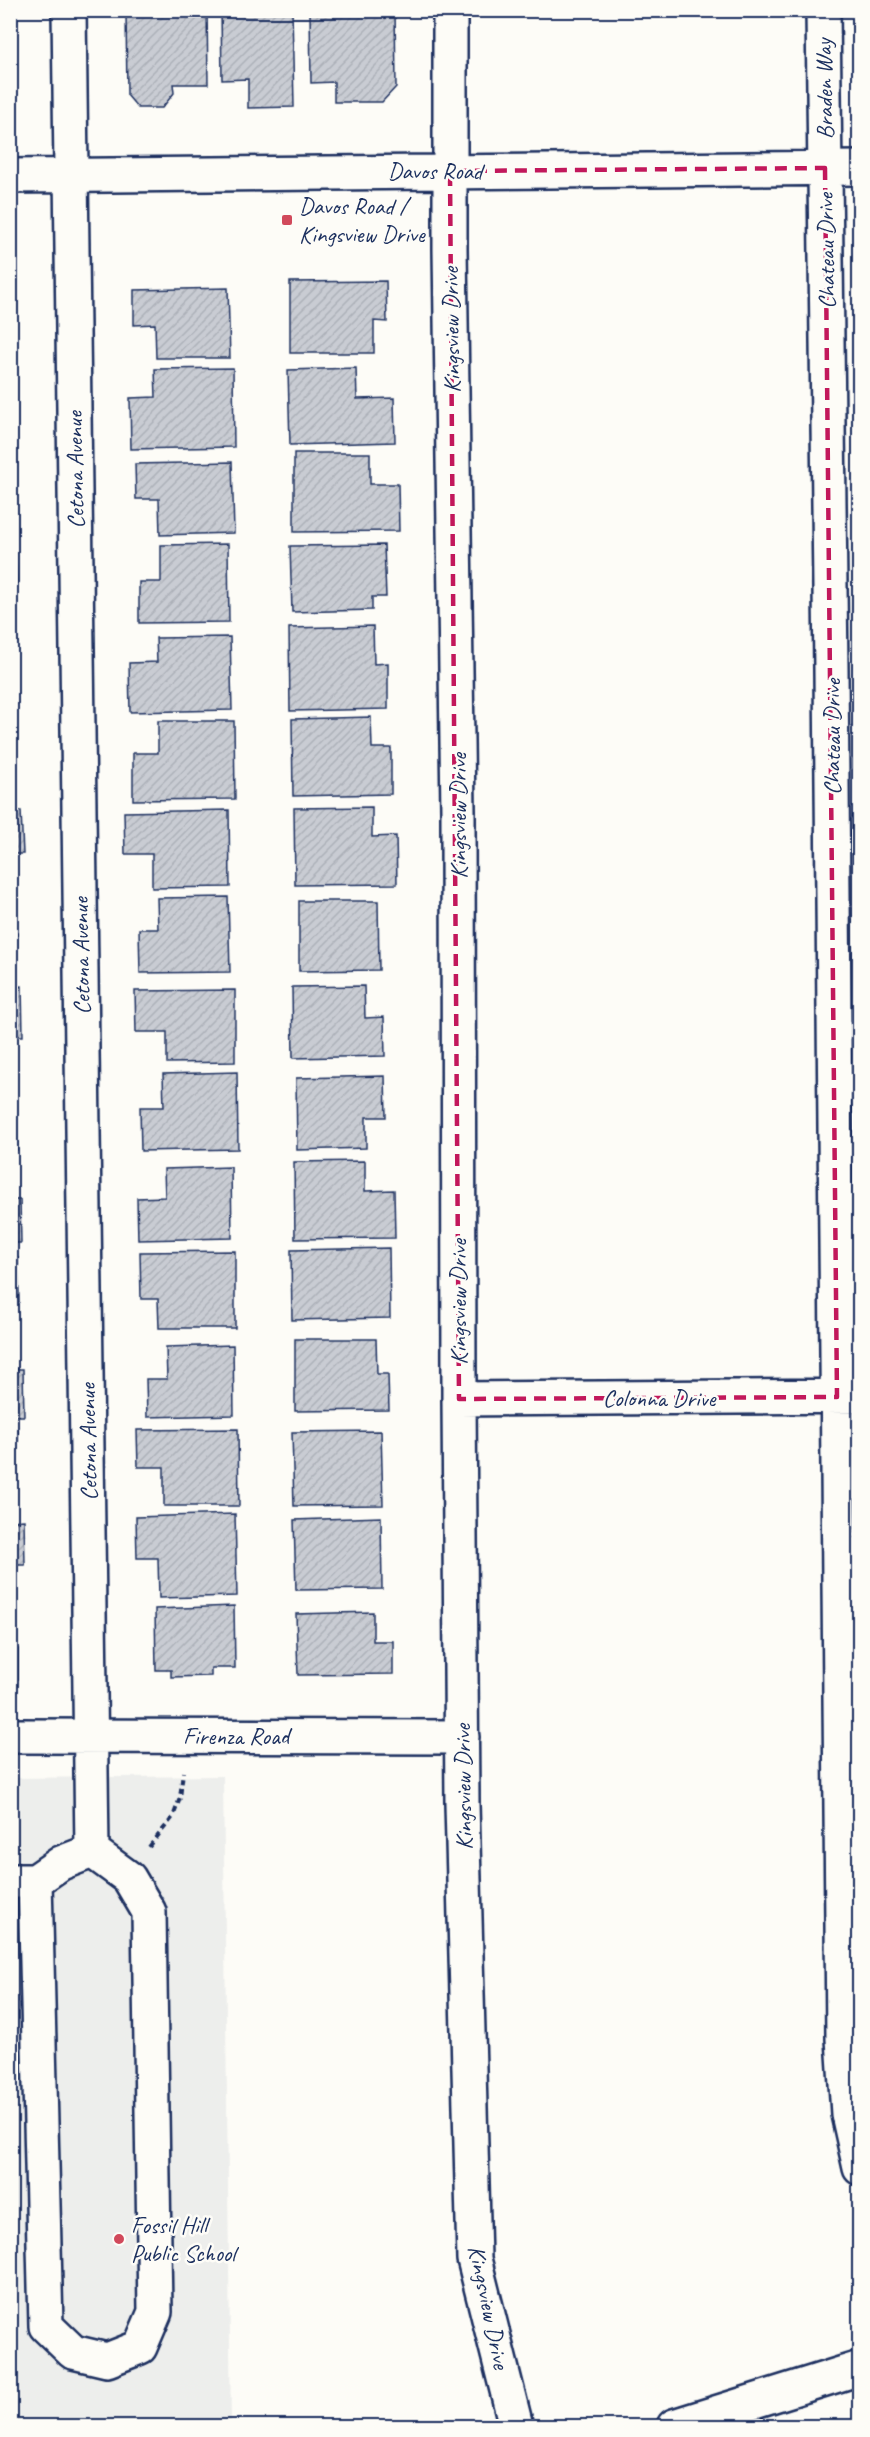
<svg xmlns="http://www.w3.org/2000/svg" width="870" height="2437" font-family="Caveat,sans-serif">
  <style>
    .built { fill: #edeeec }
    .building { fill: url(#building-hatch); stroke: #1b2f5e; stroke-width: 1.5 }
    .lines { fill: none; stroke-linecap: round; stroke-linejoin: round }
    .minor-casing { stroke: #1b2f5e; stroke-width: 38 }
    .path { stroke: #1b2f5e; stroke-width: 4; stroke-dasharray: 6 4.5; stroke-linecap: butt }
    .minor { stroke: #fdfcf7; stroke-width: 33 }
    .marked { fill: none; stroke: #c2185b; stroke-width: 4.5; stroke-dasharray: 12 8; stroke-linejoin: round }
    .poi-dot { fill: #d1495b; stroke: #fdfcf7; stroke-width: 2 }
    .labels { text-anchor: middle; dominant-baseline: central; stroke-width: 5; stroke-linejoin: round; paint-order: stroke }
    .street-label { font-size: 24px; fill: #1b2f5e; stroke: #fdfcf7 }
    .poi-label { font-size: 24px; fill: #1b2f5e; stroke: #fdfcf7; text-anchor: start }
  </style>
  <defs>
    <pattern id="building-hatch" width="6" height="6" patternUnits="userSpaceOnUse" patternTransform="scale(1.5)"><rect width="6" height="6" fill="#c9ccd3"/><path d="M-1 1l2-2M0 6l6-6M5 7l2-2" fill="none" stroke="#acb0b8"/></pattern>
  </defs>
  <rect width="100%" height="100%" fill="#fdfcf7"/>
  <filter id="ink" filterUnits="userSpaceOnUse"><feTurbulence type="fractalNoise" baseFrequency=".0167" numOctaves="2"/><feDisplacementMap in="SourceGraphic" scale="12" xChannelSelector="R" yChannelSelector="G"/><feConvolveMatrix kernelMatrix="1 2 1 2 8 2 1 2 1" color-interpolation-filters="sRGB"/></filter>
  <g filter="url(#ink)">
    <path class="built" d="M 223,1776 L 231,2426 L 11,2426 L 10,1778 Z"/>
    <path class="building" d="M 207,10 L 208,84 L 173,84 L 174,93 L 162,108 L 138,108 L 127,95 L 126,11 Z
      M 221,10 L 292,10 L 294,107 L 248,108 L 248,79 L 222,80 Z
      M 395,10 L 396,87 L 382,102 L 334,102 L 334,82 L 311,83 L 310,11 Z
      M 386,281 L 387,322 L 374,321 L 374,353 L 290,353 L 290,282 Z
      M 228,288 L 230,358 L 156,358 L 155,324 L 134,325 L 134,290 Z
      M 233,368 L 234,447 L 131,449 L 130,398 L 156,397 L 155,369 Z
      M 356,368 L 357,399 L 394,398 L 395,442 L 290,445 L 288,370 Z
      M 294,453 L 370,453 L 370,484 L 398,484 L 399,531 L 294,532 Z
      M 232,462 L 234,533 L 160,535 L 159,499 L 136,499 L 135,464 Z
      M 10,494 L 13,494 L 14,535 L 10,535 Z
      M 228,544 L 229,622 L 139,623 L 139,582 L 161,582 L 161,545 Z
      M 384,545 L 386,597 L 372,597 L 372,610 L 292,612 L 290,546 Z
      M 10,553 L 16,553 L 17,587 L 10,587 Z
      M 373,626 L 374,664 L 388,663 L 388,709 L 290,711 L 289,628 Z
      M 230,637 L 232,710 L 130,712 L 129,663 L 157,662 L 156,638 Z
      M 371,717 L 372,748 L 391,748 L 391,794 L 293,796 L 292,719 Z
      M 158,721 L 234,721 L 235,799 L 133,800 L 133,753 L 158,753 Z
      M 10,755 L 12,755 L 13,800 L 10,800 Z
      M 372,807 L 372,837 L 396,836 L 397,884 L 295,885 L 294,808 Z
      M 229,810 L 230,887 L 152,888 L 152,854 L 125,854 L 124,812 Z
      M 10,811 L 21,811 L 23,854 L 10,854 Z
      M 228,897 L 230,972 L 140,973 L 139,929 L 158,929 L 157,898 Z
      M 299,901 L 378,901 L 379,970 L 299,971 Z
      M 10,933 L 17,933 L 17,976 L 10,976 Z
      M 22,986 L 23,1036 L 10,1036 L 10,987 Z
      M 364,986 L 365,1018 L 384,1017 L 385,1056 L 293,1058 L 292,987 Z
      M 235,990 L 235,1062 L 167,1063 L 167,1032 L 136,1032 L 135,991 Z
      M 237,1072 L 238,1149 L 141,1151 L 140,1107 L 164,1107 L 163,1074 Z
      M 385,1076 L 386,1117 L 366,1117 L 366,1148 L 297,1150 L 296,1078 Z
      M 10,1109 L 16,1109 L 17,1150 L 10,1150 Z
      M 365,1161 L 365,1191 L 394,1190 L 395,1238 L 295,1239 L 294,1162 Z
      M 231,1167 L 232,1238 L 138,1240 L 137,1198 L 165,1197 L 164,1169 Z
      M 10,1200 L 20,1200 L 21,1243 L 10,1243 Z
      M 389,1248 L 390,1318 L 292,1320 L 291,1250 Z
      M 235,1251 L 235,1328 L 159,1328 L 158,1299 L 141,1299 L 140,1252 Z
      M 10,1258 L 18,1258 L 19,1302 L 10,1302 Z
      M 295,1339 L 376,1339 L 377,1374 L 388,1374 L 389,1410 L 295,1411 Z
      M 233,1345 L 234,1415 L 147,1417 L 146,1379 L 167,1379 L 166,1347 Z
      M 10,1369 L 23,1369 L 24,1416 L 10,1416 Z
      M 10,1429 L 18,1429 L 18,1471 L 10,1472 Z
      M 238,1429 L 239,1506 L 164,1506 L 164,1467 L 138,1467 L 137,1430 Z
      M 381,1431 L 383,1505 L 294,1506 L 292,1432 Z
      M 235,1514 L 237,1596 L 159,1598 L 158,1558 L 137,1558 L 136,1517 Z
      M 381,1517 L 382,1589 L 296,1590 L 294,1520 Z
      M 24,1520 L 25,1565 L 10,1565 L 10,1521 Z
      M 234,1606 L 235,1668 L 211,1668 L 211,1676 L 171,1677 L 171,1670 L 156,1670 L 155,1609 Z
      M 373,1612 L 373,1641 L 393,1641 L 393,1674 L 298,1675 L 296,1614 Z
      M 10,1648 L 18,1649 L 18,1679 L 10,1679 Z"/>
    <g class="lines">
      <defs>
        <path id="minor" d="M 69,10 L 92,1851
          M 450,10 L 450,249 L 458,811 L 459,1399 L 462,1804 L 474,2259 L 516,2426
          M 823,10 L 831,670 L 843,2039 L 848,2114 L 860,2168
          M 10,176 L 860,168
          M 459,1399 L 859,1396
          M 10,1736 L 462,1737
          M 10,1881 L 35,1881 L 46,2326 L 73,2352 L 107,2360 L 140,2347 L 155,2312 L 149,1912 L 129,1878 L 92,1851
          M 35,1881 L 61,1863 L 92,1851
          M 674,2426 L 860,2368"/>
      </defs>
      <use href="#minor" class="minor-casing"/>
      <path class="path" d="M 149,1847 L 173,1817 L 180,1798 L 183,1772"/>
      <use href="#minor" class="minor"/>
    </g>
  </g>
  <path class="marked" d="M 825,168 L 837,1397 L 459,1399 L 450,171 Z"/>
  <g class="poi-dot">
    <rect x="281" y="214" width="12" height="12" rx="3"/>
    <circle cx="119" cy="2239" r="6"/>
  </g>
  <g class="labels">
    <g class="street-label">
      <text transform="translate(824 89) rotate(-91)">Braden Way</text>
      <text x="435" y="171">Davos Road</text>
      <text transform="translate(826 251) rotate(-91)">Chateau Drive</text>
      <text transform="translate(451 330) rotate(-91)">Kingsview Drive</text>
      <text transform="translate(75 470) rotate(-91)">Cetona Avenue</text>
      <text transform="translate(832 737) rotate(-90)">Chateau Drive</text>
      <text transform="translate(458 816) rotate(-90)">Kingsview Drive</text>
      <text transform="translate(81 956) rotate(-91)">Cetona Avenue</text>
      <text transform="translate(458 1302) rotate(-90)">Kingsview Drive</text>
      <text x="659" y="1398">Colonna Drive</text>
      <text transform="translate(88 1442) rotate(-91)">Cetona Avenue</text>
      <text x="236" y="1736">Firenza Road</text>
      <text transform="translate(463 1787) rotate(-91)">Kingsview Drive</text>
      <text transform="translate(489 2307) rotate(78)">Kingsview Drive</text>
    </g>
    <g class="poi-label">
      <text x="299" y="206">Davos Road /<tspan x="299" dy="28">Kingsview Drive</tspan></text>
      <text x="131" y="2225">Fossil Hill<tspan x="131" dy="28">Public School</tspan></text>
    </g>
  </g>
  <rect width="870" height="2437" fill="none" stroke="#fdfcf7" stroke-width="36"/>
  <rect x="18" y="18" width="834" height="2401" fill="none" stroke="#1b2f5e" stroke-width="2" filter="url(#ink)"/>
</svg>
